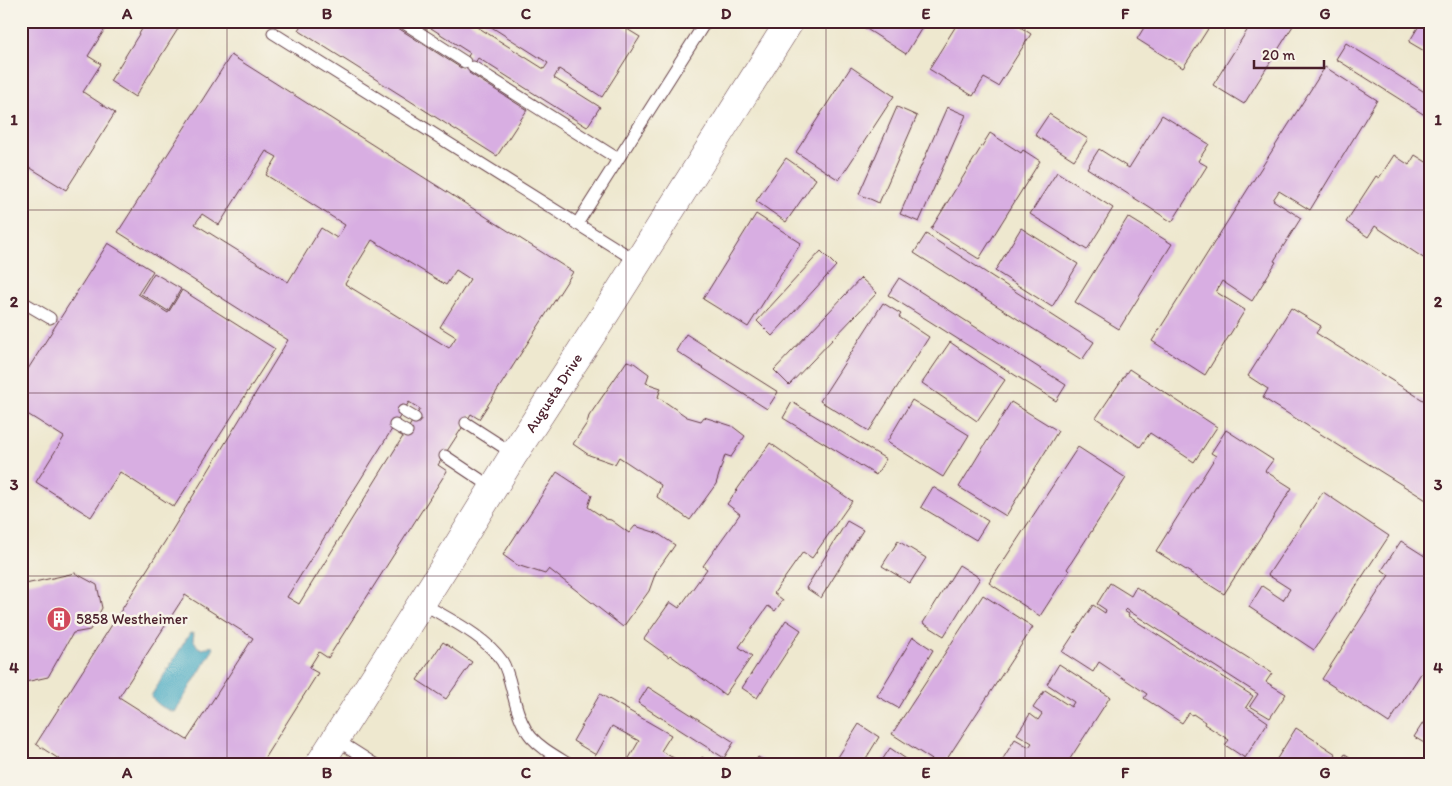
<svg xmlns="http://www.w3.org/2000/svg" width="1452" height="786" font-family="Itim,sans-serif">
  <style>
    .water { fill: #41a7c1; stroke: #466376 }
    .building { fill: #d8aee2; fill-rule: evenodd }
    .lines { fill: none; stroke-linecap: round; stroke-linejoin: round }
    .lane-casing { stroke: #633d44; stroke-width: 13 }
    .secondary-casing { stroke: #633d44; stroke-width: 29 }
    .lane { stroke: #fff; stroke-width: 11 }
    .secondary { stroke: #fff; stroke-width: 28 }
    .grid { fill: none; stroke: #4a1f2b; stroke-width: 1; stroke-opacity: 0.55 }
    .labels { text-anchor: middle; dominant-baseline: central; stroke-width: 5; stroke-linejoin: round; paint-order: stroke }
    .street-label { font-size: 15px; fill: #4a1f2b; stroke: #f7f3e8 }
    .poi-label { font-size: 15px; fill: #4a1f2b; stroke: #f7f3e8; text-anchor: start }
    .neatline { fill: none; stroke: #4a1f2b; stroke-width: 2 }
    .grid-label { font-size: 16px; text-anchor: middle; font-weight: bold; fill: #4a1f2b }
  </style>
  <rect width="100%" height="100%" fill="#f7f3e8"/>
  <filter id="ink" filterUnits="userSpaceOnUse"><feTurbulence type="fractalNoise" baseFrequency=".02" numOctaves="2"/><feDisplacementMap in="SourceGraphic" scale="10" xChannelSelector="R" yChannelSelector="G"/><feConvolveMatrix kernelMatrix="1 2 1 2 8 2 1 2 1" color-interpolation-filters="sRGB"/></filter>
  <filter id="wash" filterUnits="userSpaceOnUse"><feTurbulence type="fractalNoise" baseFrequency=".0096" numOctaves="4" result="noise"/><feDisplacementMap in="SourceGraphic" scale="20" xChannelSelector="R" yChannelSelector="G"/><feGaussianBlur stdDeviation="1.12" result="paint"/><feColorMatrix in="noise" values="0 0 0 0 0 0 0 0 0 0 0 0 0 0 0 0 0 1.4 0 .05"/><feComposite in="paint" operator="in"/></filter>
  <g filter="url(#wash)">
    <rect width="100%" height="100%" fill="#eee8cf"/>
    <path class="water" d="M 190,633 L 194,634 L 193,639 L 198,647 L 203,649 L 212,646 L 214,648 L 175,712 C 164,709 157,705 151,696 Z"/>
    <g id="blocks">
      <path class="building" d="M 21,21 L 110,21 L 88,56 L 101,64 L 83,92 L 115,113 L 66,190 L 21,162 Z
        M 147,21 L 183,21 L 135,97 L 110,81 Z
        M 304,21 L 387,21 L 461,68 L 470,53 L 420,21 L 468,21 L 544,69 L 548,63 L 482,21 L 614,21 L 640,37 L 602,97 L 559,69 L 554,78 L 600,107 L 587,127 L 478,58 L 469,73 L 527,110 L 497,156 L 298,30 Z
        M 854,21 L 926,21 L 906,54 Z
        M 959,21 L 1011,21 L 1031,34 L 998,86 L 984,78 L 973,96 L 929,69 Z
        M 1148,21 L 1213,21 L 1183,68 L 1137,39 Z
        M 1253,21 L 1296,21 L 1244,104 L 1213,85 Z
        M 1422,21 L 1431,21 L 1431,55 L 1409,42 Z
        M 1346,43 L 1431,96 L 1431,119 L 1336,59 Z
        M 231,55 L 573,272 L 479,419 L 471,414 L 438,465 L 447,471 L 328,658 L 319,652 L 309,668 L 318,673 L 260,765 L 68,765 L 36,744 L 171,532 L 288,340 L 118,232 ZM 266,151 L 277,157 L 266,175 L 345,225 L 337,238 L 321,228 L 288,282 L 195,224 L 202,214 L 219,225 ZM 372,240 L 446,285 L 456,270 L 470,279 L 440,327 L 456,337 L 449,348 L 345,284 ZM 409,402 L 420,409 L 299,604 L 287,597 ZM 185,595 L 253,638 L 187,740 L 119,697 Z
        M 851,67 L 894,96 L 839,180 L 796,152 Z
        M 1325,67 L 1377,100 L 1310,210 L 1279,191 L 1273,200 L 1301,218 L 1274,261 L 1276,262 L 1252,301 L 1222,281 L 1216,292 L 1245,310 L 1205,375 L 1152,341 Z
        M 897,107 L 917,116 L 879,203 L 859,194 Z
        M 947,107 L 966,115 L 919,222 L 900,214 Z
        M 1049,114 L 1088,139 L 1074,160 L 1035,135 Z
        M 1162,115 L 1209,144 L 1198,161 L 1207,166 L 1172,222 L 1087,168 L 1099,149 L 1129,168 Z
        M 990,133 L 1021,153 L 1023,150 L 1040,161 L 979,259 L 931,229 Z
        M 1394,155 L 1409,165 L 1415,155 L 1431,165 L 1431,263 L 1375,226 L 1368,237 L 1346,222 L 1376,176 L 1379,178 Z
        M 786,158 L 816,179 L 786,222 L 756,201 Z
        M 1057,172 L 1113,208 L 1087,250 L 1030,214 Z
        M 756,214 L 801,243 L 748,327 L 703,299 Z
        M 1128,217 L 1172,244 L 1119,329 L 1075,302 Z
        M 1021,228 L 1078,264 L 1052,307 L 995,271 Z
        M 926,234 L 1094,342 L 1082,360 L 914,253 Z
        M 108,243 L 153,271 L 138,294 L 168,313 L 182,290 L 275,349 L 174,507 L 120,472 L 91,517 L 36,482 L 64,437 L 21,410 L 21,380 Z
        M 821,251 L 836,266 L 772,336 L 757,321 Z
        M 154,273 L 181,289 L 168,311 L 141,294 Z
        M 861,278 L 877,293 L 789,385 L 774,370 Z
        M 899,278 L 1066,385 L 1056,401 L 888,295 Z
        M 883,303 L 901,314 L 899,317 L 929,337 L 869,431 L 820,401 Z
        M 1291,308 L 1321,326 L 1316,333 L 1431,405 L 1431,503 L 1263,398 L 1268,389 L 1248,376 Z
        M 686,334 L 778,392 L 767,409 L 676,351 Z
        M 950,342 L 1005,380 L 977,421 L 922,383 Z
        M 627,361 L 634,363 L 649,374 L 646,383 L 661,388 L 658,397 L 687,417 L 701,421 L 704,417 L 732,426 L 745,436 L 731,457 L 725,455 L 716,484 L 690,520 L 657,497 L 661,485 L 619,457 L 615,464 L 589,455 L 573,444 L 587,423 L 589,416 Z
        M 1129,369 L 1217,427 L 1194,462 L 1150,433 L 1140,447 L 1096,418 Z
        M 912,400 L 969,435 L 943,477 L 887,442 Z
        M 792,402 L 886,459 L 876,475 L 783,418 Z
        M 1011,402 L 1058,431 L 1006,516 L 959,487 Z
        M 1226,430 L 1273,460 L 1265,471 L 1292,488 L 1224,594 L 1156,551 L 1216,456 L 1211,453 Z
        M 770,443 L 852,501 L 812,558 L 803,552 L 774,593 L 783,600 L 775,611 L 768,606 L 739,647 L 752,656 L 725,695 L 670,655 L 669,657 L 644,639 L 670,602 L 679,608 L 707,569 L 703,566 L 740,514 L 727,504 Z
        M 1078,447 L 1126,478 L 1067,569 L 1069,571 L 1040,616 L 989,583 Z
        M 557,472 L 592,495 L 588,507 L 606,519 L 611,520 L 629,533 L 635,526 L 657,533 L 675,545 L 656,572 L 649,591 L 623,627 L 549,569 L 545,574 L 517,565 L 503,555 Z
        M 933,487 L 988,521 L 976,540 L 921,507 Z
        M 1323,492 L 1389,536 L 1314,650 L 1249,607 L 1262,586 L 1283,600 L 1290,589 L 1268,575 Z
        M 847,521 L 863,530 L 821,598 L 806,588 Z
        M 898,541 L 926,558 L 910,583 L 882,566 Z
        M 1401,541 L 1431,560 L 1431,658 L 1389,723 L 1322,679 L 1389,575 L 1382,570 Z
        M 959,565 L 980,578 L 944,636 L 923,623 Z
        M 75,573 L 97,585 L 102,608 L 90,630 L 73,633 L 48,677 L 21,683 L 21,585 Z
        M 1110,583 L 1131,596 L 1136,587 L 1272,673 L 1266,682 L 1286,694 L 1270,718 L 1250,706 L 1258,694 L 1126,609 L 1124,611 L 1129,614 L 1128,616 L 1253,696 L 1246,707 L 1268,722 L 1245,758 L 1225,745 L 1229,740 L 1204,724 L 1205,722 L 1193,714 L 1192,715 L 1189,713 L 1182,723 L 1144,698 L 1147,694 L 1099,662 L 1093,672 L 1062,652 L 1093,605 L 1105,613 L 1106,610 L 1097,604 Z
        M 983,595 L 1033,627 L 943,765 L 940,765 L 892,734 Z
        M 786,620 L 801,630 L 757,698 L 742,688 Z
        M 913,637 L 933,650 L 898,708 L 877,696 Z
        M 443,642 L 472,662 L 446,699 L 417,680 Z
        M 1059,664 L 1110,697 L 1066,765 L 999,765 L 1015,739 L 1029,747 L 1032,743 L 1017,734 L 1030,714 L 1038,720 L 1042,714 L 1033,708 L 1045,690 L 1071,707 L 1074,702 L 1047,684 Z
        M 648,687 L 734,742 L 724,758 L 638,703 Z
        M 600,694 L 671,735 L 661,751 L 681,762 L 679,765 L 625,765 L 639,741 L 612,726 L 596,755 L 573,741 Z
        M 1428,715 L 1431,717 L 1431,747 L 1414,737 Z
        M 859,724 L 879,737 L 862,765 L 833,765 Z
        M 1296,728 L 1336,754 L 1329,765 L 1273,765 Z
        M 890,748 L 915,765 L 879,765 Z
        M 1345,754 L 1362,765 L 1338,765 Z
        M 702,757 L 713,765 L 697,765 Z
        M 758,757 L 771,765 L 753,765 Z"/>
    </g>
  </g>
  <g filter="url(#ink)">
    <use href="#blocks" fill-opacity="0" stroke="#633d44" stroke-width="1"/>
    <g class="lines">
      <defs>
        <path id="lane" d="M 401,21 L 465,62
          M 273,33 L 638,262
          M 473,67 L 618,159
          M 577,224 L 706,21
          M 21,301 L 50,318
          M 403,411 L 415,418
          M 466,423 L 514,454
          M 395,425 L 407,432
          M 445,456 L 493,488
          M 422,603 C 448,619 484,635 502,661 C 508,670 511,687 514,698 C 524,739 536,744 570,765
          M 335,739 L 376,765"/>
        <g id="secondary">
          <path id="s1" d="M 319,765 L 455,550 L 514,454 L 600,322 L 790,21"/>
        </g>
      </defs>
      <use href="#lane" class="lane-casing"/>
      <use href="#secondary" class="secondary-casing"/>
      <use href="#lane" class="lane"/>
      <use href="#secondary" class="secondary"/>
    </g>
  </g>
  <path class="grid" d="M 227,21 L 227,765M 427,21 L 427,765M 626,21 L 626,765M 826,21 L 826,765M 1025,21 L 1025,765M 1225,21 L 1225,765M 21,210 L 1431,210M 21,393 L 1431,393M 21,576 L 1431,576"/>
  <defs>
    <symbol id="building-disc" viewBox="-11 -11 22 22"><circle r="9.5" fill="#d1495b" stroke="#f7f3e8"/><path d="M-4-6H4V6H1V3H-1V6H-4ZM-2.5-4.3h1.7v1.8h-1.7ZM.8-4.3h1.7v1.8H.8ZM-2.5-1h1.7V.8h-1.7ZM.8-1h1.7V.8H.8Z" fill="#fff"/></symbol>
  </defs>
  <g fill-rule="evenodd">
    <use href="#building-disc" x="45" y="605" width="28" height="28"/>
  </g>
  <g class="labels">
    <g class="street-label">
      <text stroke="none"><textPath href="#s1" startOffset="440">Augusta Drive</textPath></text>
    </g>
    <g class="poi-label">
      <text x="76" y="619">5858 Westheimer</text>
    </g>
  </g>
  <rect width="1452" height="786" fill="none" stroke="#f7f3e8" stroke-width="55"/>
  <path d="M1254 60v8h70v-8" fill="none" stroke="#4a1f2b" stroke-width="2.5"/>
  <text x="1262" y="60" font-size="15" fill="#4a1f2b" stroke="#f7f3e8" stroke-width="4" paint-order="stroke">20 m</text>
  <rect x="28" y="28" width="1396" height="730" class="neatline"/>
  <g class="grid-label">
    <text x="127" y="19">A</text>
    <text x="327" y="19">B</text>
    <text x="526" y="19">C</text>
    <text x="726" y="19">D</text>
    <text x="926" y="19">E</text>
    <text x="1125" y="19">F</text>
    <text x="1325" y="19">G</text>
    <text x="14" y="125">1</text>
    <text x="1438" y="125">1</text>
    <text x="14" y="307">2</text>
    <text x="1438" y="307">2</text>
    <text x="14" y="490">3</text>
    <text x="1438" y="490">3</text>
    <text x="14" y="673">4</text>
    <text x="1438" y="673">4</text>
    <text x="127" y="778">A</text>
    <text x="327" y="778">B</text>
    <text x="526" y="778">C</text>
    <text x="726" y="778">D</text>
    <text x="926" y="778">E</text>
    <text x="1125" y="778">F</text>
    <text x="1325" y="778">G</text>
  </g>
</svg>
